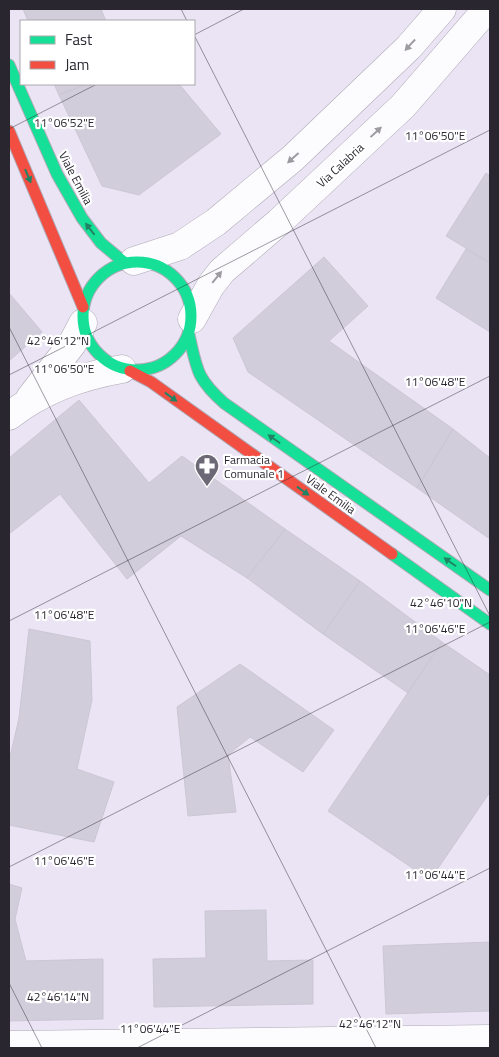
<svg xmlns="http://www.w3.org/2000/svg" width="499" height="1057" font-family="'Titillium Web',sans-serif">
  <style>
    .building { fill: #d1cdda; stroke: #cbc7d4 }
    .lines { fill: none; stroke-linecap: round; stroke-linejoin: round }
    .street-casing { stroke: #afaab6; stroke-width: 29 }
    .fast-casing { stroke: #afaab6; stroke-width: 13 }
    .jam-casing { stroke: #afaab6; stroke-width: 13 }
    .street { stroke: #fcfbfd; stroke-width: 28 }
    .fast { stroke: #16e098; stroke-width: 11 }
    .jam { stroke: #f24e42; stroke-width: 11 }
    .oneway { fill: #9e9ba1 }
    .oneway2 { fill: #208364 }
    .ticks { fill: none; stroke: #2a2630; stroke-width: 1; stroke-opacity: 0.45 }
    .labels { text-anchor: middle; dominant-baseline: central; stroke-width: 4.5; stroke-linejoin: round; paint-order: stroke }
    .street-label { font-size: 12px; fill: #2a2630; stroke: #fff }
    .poi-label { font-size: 12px; fill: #2a2630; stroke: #fff; text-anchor: start }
    .ticks-label { font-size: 12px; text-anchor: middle; fill: #2a2630; stroke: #fff; stroke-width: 4.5; stroke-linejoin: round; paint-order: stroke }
  </style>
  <rect width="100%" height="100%" fill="#eae4f4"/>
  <path class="building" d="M 23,9 L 101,9 L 106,21 L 28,21 Z
    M 54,84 L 87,84 L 59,95 Z
    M 87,84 L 179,84 L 221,134 L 139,195 L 102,186 L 59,95 Z
    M 486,173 L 490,176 L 490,263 L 446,236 Z
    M 466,249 L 490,263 L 490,332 L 436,298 Z
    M 324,257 L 368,306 L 329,341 L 453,429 L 417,488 L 248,372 L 233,338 Z
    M 9,293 L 42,332 L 9,361 Z
    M 79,400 L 149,483 L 182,456 L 285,529 L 247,578 L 181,536 L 127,579 L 60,494 L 9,534 L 9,458 Z
    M 453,429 L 490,458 L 490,539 L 417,488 Z
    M 285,529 L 360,581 L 323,634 L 247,578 Z
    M 360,581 L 442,642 L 408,693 L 323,634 Z
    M 29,629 L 90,641 L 92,700 L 77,769 L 114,782 L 94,842 L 9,825 L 9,761 L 19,718 Z
    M 442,642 L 490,675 L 490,792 L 430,880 L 328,811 Z
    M 240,664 L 334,730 L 303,772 L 250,737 L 228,755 L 236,812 L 188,816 L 177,707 Z
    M 9,884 L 22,888 L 15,919 L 26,961 L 103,959 L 103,1019 L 9,1021 Z
    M 266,910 L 267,961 L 313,960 L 313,1004 L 154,1007 L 153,959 L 206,958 L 205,911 Z
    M 490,942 L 490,1011 L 386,1014 L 383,946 Z"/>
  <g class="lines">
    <defs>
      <path id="street" d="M 134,261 L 180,246 L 216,222 L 293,158 L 409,47 L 442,9
        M 192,319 L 211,285 L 222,271 L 279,222 L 403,106 L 487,9
        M 30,398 L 72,344 L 83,323
        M 9,416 C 41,391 81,376 122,369
        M 9,1045 L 490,1039"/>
      <path id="fast" d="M 9,65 L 57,174 L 82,218 L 101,243 L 125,263
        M83 316a54 54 0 1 1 108 0a54 54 0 1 1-108 0Z
        M 189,335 C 197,369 196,378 224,403 L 490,590
        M 392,554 L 490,624"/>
      <path id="jam" d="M 9,131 L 83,307
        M 130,371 L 151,382 L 392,554"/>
    </defs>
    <use href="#street" class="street-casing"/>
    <use href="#fast" class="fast-casing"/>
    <use href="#jam" class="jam-casing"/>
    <use href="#street" class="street"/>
    <use href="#fast" class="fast"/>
    <use href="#jam" class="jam"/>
  </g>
  <defs><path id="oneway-solid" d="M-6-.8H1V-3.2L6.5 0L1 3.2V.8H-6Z" transform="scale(1.25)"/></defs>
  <g class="oneway">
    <use href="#oneway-solid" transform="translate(410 45) rotate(133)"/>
    <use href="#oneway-solid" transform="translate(376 132) rotate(-43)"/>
    <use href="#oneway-solid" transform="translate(293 158) rotate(138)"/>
    <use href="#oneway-solid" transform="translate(217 277) rotate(-51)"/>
  </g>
  <g class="oneway2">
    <use href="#oneway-solid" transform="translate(28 176) rotate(67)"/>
    <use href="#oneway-solid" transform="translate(90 229) rotate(-128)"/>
    <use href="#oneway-solid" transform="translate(171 397) rotate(36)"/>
    <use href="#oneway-solid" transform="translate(274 439) rotate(-145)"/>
    <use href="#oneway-solid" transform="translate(303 491) rotate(36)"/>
    <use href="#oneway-solid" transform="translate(450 562) rotate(-145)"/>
  </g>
  <path class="ticks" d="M 181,9 L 187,21M 194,35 L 244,9M 194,35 L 490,616M 9,129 L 97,84M 9,327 L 376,1048M 9,375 L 490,130M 9,621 L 490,376M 9,867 L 490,622M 9,983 L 42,1048M 137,1048 L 490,868"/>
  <defs>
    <symbol id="pharmacy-pin" viewBox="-11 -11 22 30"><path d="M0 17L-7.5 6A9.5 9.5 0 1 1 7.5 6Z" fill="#6d6875" stroke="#fff"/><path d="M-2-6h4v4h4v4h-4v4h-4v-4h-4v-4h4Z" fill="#fff"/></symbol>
  </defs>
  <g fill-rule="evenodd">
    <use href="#pharmacy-pin" x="193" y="452" width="28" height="38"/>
  </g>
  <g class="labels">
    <g class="street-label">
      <text transform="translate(340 165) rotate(-43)">Via Calabria</text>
      <text transform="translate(76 178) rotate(62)">Viale Emilia</text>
      <text transform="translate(331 494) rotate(36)">Viale Emilia</text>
    </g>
    <g class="poi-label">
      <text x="224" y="459">Farmacia<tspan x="224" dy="14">Comunale 1</tspan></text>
    </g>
  </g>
  <g class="ticks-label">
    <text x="64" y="127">11°06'52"E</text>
    <text x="435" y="140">11°06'50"E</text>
    <text x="58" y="345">42°46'12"N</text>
    <text x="64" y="373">11°06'50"E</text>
    <text x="435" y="386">11°06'48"E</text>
    <text x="441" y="607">42°46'10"N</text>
    <text x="64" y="619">11°06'48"E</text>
    <text x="435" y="633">11°06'46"E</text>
    <text x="64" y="865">11°06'46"E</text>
    <text x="435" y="879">11°06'44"E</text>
    <text x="58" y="1001">42°46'14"N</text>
    <text x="370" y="1028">42°46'12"N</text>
    <text x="150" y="1033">11°06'44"E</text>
  </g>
  <rect width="499" height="1057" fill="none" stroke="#2a2630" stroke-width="20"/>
  <rect x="20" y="20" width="175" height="65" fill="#ffffff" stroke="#aaa8ac"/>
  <rect x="30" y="36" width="25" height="8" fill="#16e098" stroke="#aaa8ac"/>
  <text x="65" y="45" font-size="15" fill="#2a2630">Fast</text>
  <rect x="30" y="61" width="25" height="8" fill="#f24e42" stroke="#aaa8ac"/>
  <text x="65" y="70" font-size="15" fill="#2a2630">Jam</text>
</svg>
